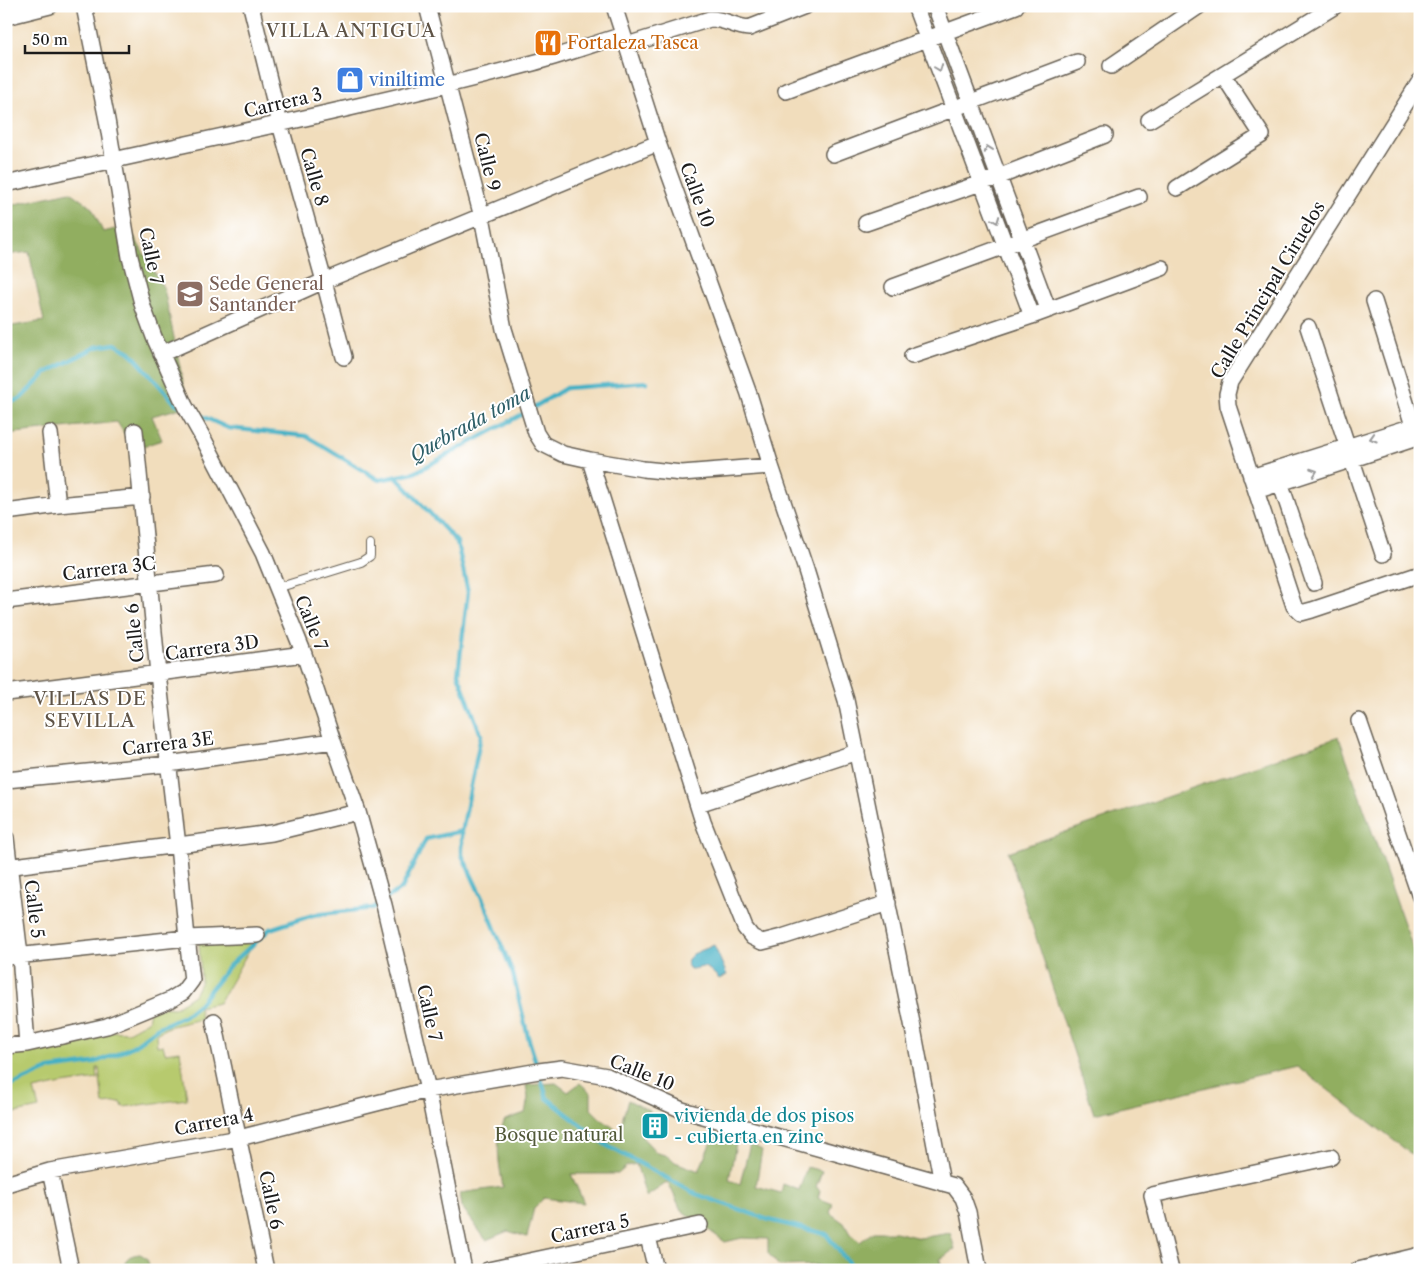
<svg xmlns="http://www.w3.org/2000/svg" width="1426" height="1276" font-family="'Libre Caslon Text',serif">
  <style>
    .green { fill: #b7ca6e; stroke: #6a7345 }
    .forest { fill: #91ae61; stroke: #56653e }
    .water { fill: #45b0c4; stroke: #306670 }
    .lines { fill: none; stroke-linecap: round; stroke-linejoin: round }
    .stream { stroke: #45b0c4; stroke-width: 4.5 }
    .service-casing { stroke: #676054; stroke-width: 10 }
    .minor-casing { stroke: #676054; stroke-width: 18 }
    .service { stroke: #fff; stroke-width: 8 }
    .minor { stroke: #fff; stroke-width: 15 }
    .oneway { stroke: #999 }
    .labels { text-anchor: middle; dominant-baseline: central; stroke-width: 4; stroke-linejoin: round; paint-order: stroke }
    .food-label { font-size: 18px; fill: #c56008; stroke: #fff; text-anchor: start }
    .shop-label { font-size: 18px; fill: #366cbe; stroke: #fff; text-anchor: start }
    .street-label { font-size: 18px; fill: #1c1c1c; stroke: #fff }
    .education-label { font-size: 18px; fill: #785e54; stroke: #fff; text-anchor: start }
    .culture-label { font-size: 18px; fill: #0d838f; stroke: #fff; text-anchor: start }
    .park-label { font-size: 18px; fill: #525939; stroke: #fff }
    .neighbourhood-label { font-size: 19px; letter-spacing: 1px; fill: #5e5346; stroke: #fff }
    .water-label { font-size: 19px; font-style: italic; fill: #2e5f68; stroke: #fff }
  </style>
  <rect width="100%" height="100%" fill="#fff"/>
  <filter id="ink" filterUnits="userSpaceOnUse"><feTurbulence type="fractalNoise" baseFrequency=".02" numOctaves="2"/><feDisplacementMap in="SourceGraphic" scale="10" xChannelSelector="R" yChannelSelector="G"/><feConvolveMatrix kernelMatrix="1 2 1 2 8 2 1 2 1" color-interpolation-filters="sRGB"/></filter>
  <filter id="wash" filterUnits="userSpaceOnUse"><feTurbulence type="fractalNoise" baseFrequency=".0096" numOctaves="4" result="noise"/><feDisplacementMap in="SourceGraphic" scale="20" xChannelSelector="R" yChannelSelector="G"/><feGaussianBlur stdDeviation="1.12" result="paint"/><feColorMatrix in="noise" values="0 0 0 0 0 0 0 0 0 0 0 0 0 0 0 0 0 1.4 0 .05"/><feComposite in="paint" operator="in"/></filter>
  <g filter="url(#wash)">
    <rect width="100%" height="100%" fill="#f1ddbc"/>
    <path class="green" d="M 256,938 L 219,1003 L 199,1007 L 201,1019 L 168,1027 L 156,1034 L 157,1046 L 163,1045 L 165,1053 L 180,1051 L 187,1099 L 123,1107 L 121,1102 L 103,1104 L 99,1069 L 100,1068 L 97,1068 L 98,1079 L 62,1084 L 34,1090 L 39,1108 L 6,1115 L 6,1049 L 102,1031 L 128,1032 L 148,1021 L 150,1011 L 160,1007 L 174,1008 L 194,995 L 201,981 L 199,942 Z"/>
    <path class="forest" d="M 70,192 L 92,208 L 103,232 L 128,226 L 164,289 L 188,406 L 152,416 L 162,440 L 134,449 L 117,422 L 6,434 L 6,327 L 44,321 L 29,252 L 6,255 L 6,206 Z
      M 1339,737 L 1420,969 L 1420,1158 L 1410,1153 L 1297,1066 L 1094,1114 L 1008,852 Z
      M 556,1083 L 568,1092 L 580,1083 L 591,1093 L 591,1109 L 601,1119 L 621,1133 L 623,1117 L 628,1100 L 650,1111 L 642,1137 L 657,1153 L 669,1156 L 675,1162 L 699,1171 L 714,1134 L 737,1138 L 729,1180 L 740,1184 L 750,1144 L 762,1150 L 756,1186 L 781,1193 L 783,1184 L 799,1190 L 807,1167 L 822,1171 L 816,1187 L 820,1190 L 818,1198 L 833,1204 L 830,1213 L 844,1223 L 850,1234 L 860,1242 L 873,1232 L 895,1232 L 920,1238 L 950,1233 L 955,1249 C 949,1252 948,1255 940,1259 L 942,1270 L 823,1270 L 818,1265 L 779,1266 L 768,1253 L 768,1239 L 742,1238 L 725,1242 L 681,1210 L 668,1182 L 646,1197 L 640,1176 L 636,1164 L 627,1166 L 618,1174 L 571,1174 L 584,1203 L 544,1198 L 534,1208 L 527,1237 L 508,1231 L 486,1240 L 462,1207 L 460,1193 L 503,1187 C 499,1163 494,1142 505,1120 L 525,1113 L 528,1098 L 526,1085 Z
      M 140,1254 C 147,1257 150,1263 149,1270 L 125,1270 C 123,1258 130,1255 140,1254 Z"/>
    <path class="water" d="M 714,945 L 727,975 L 719,979 C 714,974 709,967 702,967 C 698,968 695,969 690,969 L 687,965 L 688,959 L 693,954 Z"/>
    <g class="lines">
      <path class="stream" d="M 6,404 L 20,399 L 46,373 L 96,347 L 115,344 L 130,352 L 175,403 L 179,405
        M 195,413 L 228,428 L 306,436 L 379,480 L 414,473 L 521,415 L 566,388 L 647,382
        M 396,477 L 457,542 L 468,592 L 458,674 L 481,735 L 462,831 L 462,855 L 487,909 L 513,974 L 528,1037 L 547,1098 L 606,1145 L 696,1194 L 769,1220 L 826,1234 L 854,1270
        M 386,899 L 402,888 L 426,839 L 462,831
        M 6,1088 L 49,1069 L 93,1063 L 117,1054 L 135,1045 L 157,1028 L 184,1016 L 200,1003 L 229,966 L 270,929 L 313,915 L 373,908 L 380,903"/>
    </g>
  </g>
  <g filter="url(#ink)">
    <g class="lines">
      <defs>
        <path id="service" d="M 277,588 L 361,562 L 370,556 L 370,544"/>
        <path id="minor" d="M 84,6 L 107,120 L 130,257 L 143,307 L 154,337 L 185,406 L 202,436 L 263,553 L 304,654 L 333,741 L 358,812 L 384,905 L 428,1090 L 464,1270
          M 251,6 L 280,124 L 324,281 L 344,357
          M 427,6 L 482,217 L 504,329 L 536,433 L 543,444 L 563,454 L 590,460 L 643,469 L 682,473 L 771,466
          M 614,6 L 658,143 L 749,394 L 771,466 L 806,570 L 846,700 L 912,1023 L 942,1183
          M 915,6 L 1032,316
          M 935,6 L 1048,309
          M 6,17 L 50,6
          M 627,45 L 710,19 C 726,19 734,27 749,28 L 805,6
          M 1111,66 L 1199,6
          M 1420,81 L 1230,382 L 1227,394 L 1228,406 L 1294,606 L 1301,613 L 1312,610 L 1420,574
          M 786,91 L 1016,6
          M 1149,120 L 1335,6
          M 833,154 L 1077,62
          M 6,184 C 182,144 359,109 533,63 C 563,55 593,44 623,35
          M 1177,188 L 1262,135 L 1223,75
          M 866,223 L 998,177 L 1105,135
          M 893,287 L 1139,197
          M 1374,301 L 1416,435
          M 1308,327 L 1383,554
          M 161,354 L 324,281 L 658,143
          M 912,356 L 1032,316 L 1162,268
          M 50,433 L 58,505
          M 590,460 L 703,822 L 745,928 L 752,937 L 762,942 L 782,937 L 888,903
          M 1278,476 L 1314,583
          M 1251,477 L 1420,424
          M 1256,491 L 1420,437
          M 6,512 L 58,505 L 142,497
          M 6,601 L 216,575
          M 6,693 L 304,654
          M 1359,721 L 1420,897
          M 6,780 L 168,764 L 333,741
          M 698,804 L 857,752
          M 6,838 L 20,955 L 27,1044
          M 6,867 L 272,833 L 358,812
          M 6,957 L 187,938 L 257,935
          M 214,1021 L 266,1270
          M 6,1046 L 27,1044 L 107,1026 L 170,1000 L 183,992 L 192,980 L 187,938 L 178,846 L 158,674 L 135,431
          M 50,1171 L 71,1270
          M 6,1184 L 50,1171 L 239,1138 L 428,1090 L 539,1071 L 562,1068 L 607,1076 L 682,1110 L 954,1186 L 963,1198 L 968,1212 L 979,1270
          M 648,1237 L 656,1270
          M 488,1270 L 700,1225
          M 1171,1270 L 1152,1195 L 1331,1157
          M 1358,1270 L 1420,1255"/>
      </defs>
      <use href="#service" class="service-casing"/>
      <use href="#minor" class="minor-casing"/>
      <use href="#service" class="service"/>
      <use href="#minor" class="minor"/>
    </g>
    <defs><path id="oneway-chevron" d="M-2-3.5L2.5 0L-2 3.5" fill="none" stroke-width="1.6" stroke-linecap="round" stroke-linejoin="round" transform="scale(1.25)"/></defs>
    <g class="oneway">
      <use href="#oneway-chevron" transform="translate(939 68) rotate(69)"/>
      <use href="#oneway-chevron" transform="translate(988 149) rotate(-110)"/>
      <use href="#oneway-chevron" transform="translate(996 220) rotate(69)"/>
      <use href="#oneway-chevron" transform="translate(1373 438) rotate(163)"/>
      <use href="#oneway-chevron" transform="translate(1314 472) rotate(-19)"/>
    </g>
  </g>
  <defs>
    <symbol id="restaurant-square" viewBox="-11 -11 22 22"><rect x="-9" y="-9" width="18" height="18" rx="4" fill="#e8710a" stroke="#fff"/><path d="M-5-6h1v4h1v-4h1v4h1v-4h1v5L-1.5 .5V6h-2V.5L-5-1ZM5-6V6H3V1.5H1.5Q1.5-4 5-6Z" fill="#fff"/></symbol>
    <symbol id="shop-square" viewBox="-11 -11 22 22"><rect x="-9" y="-9" width="18" height="18" rx="4" fill="#3f7fe0" stroke="#fff"/><path d="M-5-2.5h2.3a2.7 3.5 0 0 1 5.4 0H5L5.5 6h-11ZM-1.5-2.5h3a1.5 2.3 0 0 0-3 0Z" fill="#fff"/></symbol>
    <symbol id="school-square" viewBox="-11 -11 22 22"><rect x="-9" y="-9" width="18" height="18" rx="4" fill="#8d6e63" stroke="#fff"/><path d="M0-5L7-2L0 1L-7-2ZM-4 1L0 2.5L4 1V4Q0 6-4 4Z" fill="#fff"/></symbol>
    <symbol id="building-square" viewBox="-11 -11 22 22"><rect x="-9" y="-9" width="18" height="18" rx="4" fill="#0f9aa8" stroke="#fff"/><path d="M-4-6H4V6H1V3H-1V6H-4ZM-2.5-4.3h1.7v1.8h-1.7ZM.8-4.3h1.7v1.8H.8ZM-2.5-1h1.7V.8h-1.7ZM.8-1h1.7V.8H.8Z" fill="#fff"/></symbol>
  </defs>
  <g fill-rule="evenodd">
    <use href="#restaurant-square" x="532" y="27" width="32" height="32"/>
    <use href="#shop-square" x="334" y="64" width="32" height="32"/>
    <use href="#school-square" x="174" y="278" width="32" height="32"/>
    <use href="#building-square" x="639" y="1110" width="32" height="32"/>
  </g>
  <g class="labels">
    <g class="food-label">
      <text x="567" y="43">Fortaleza Tasca</text>
    </g>
    <g class="shop-label">
      <text x="369" y="80">viniltime</text>
    </g>
    <g class="street-label">
      <text transform="translate(283 103) rotate(-13)">Carrera 3</text>
      <text transform="translate(487 162) rotate(76)">Calle 9</text>
      <text transform="translate(314 177) rotate(74)">Calle 8</text>
      <text transform="translate(697 195) rotate(70)">Calle 10</text>
      <text transform="translate(151 256) rotate(78)">Calle 7</text>
      <text transform="translate(1268 290) rotate(-59)">Calle Principal Ciruelos</text>
      <text transform="translate(109 569) rotate(-7)">Carrera 3C</text>
      <text transform="translate(311 623) rotate(68)">Calle 7</text>
      <text transform="translate(135 633) rotate(-96)">Calle 6</text>
      <text transform="translate(212 648) rotate(-8)">Carrera 3D</text>
      <text transform="translate(168 744) rotate(-7)">Carrera 3E</text>
      <text transform="translate(34 909) rotate(83)">Calle 5</text>
      <text transform="translate(429 1013) rotate(77)">Calle 7</text>
      <text transform="translate(642 1073) rotate(22)">Calle 10</text>
      <text transform="translate(214 1122) rotate(-11)">Carrera 4</text>
      <text transform="translate(271 1200) rotate(78)">Calle 6</text>
      <text transform="translate(590 1229) rotate(-12)">Carrera 5</text>
    </g>
    <g class="education-label">
      <text x="209" y="284">Sede General<tspan x="209" dy="21">Santander</tspan></text>
    </g>
    <g class="culture-label">
      <text x="674" y="1116">vivienda de dos pisos<tspan x="674" dy="21">- cubierta en zinc</tspan></text>
    </g>
    <g class="park-label">
      <text x="559" y="1135">Bosque natural</text>
    </g>
    <g class="neighbourhood-label">
      <text x="351" y="30">VILLA ANTIGUA</text>
      <text x="90" y="698">VILLAS DE<tspan x="90" dy="22">SEVILLA</tspan></text>
    </g>
    <g class="water-label">
      <text transform="translate(470 424) rotate(-29)">Quebrada toma</text>
    </g>
  </g>
  <rect width="1426" height="1276" fill="none" stroke="#fff" stroke-width="25"/>
  <path d="M25 45v8h104v-8" fill="none" stroke="#1c1c1c" stroke-width="2.5"/>
  <text x="32" y="45" font-size="15" fill="#1c1c1c" stroke="#ffffff" stroke-width="4" paint-order="stroke">50 m</text>
</svg>
